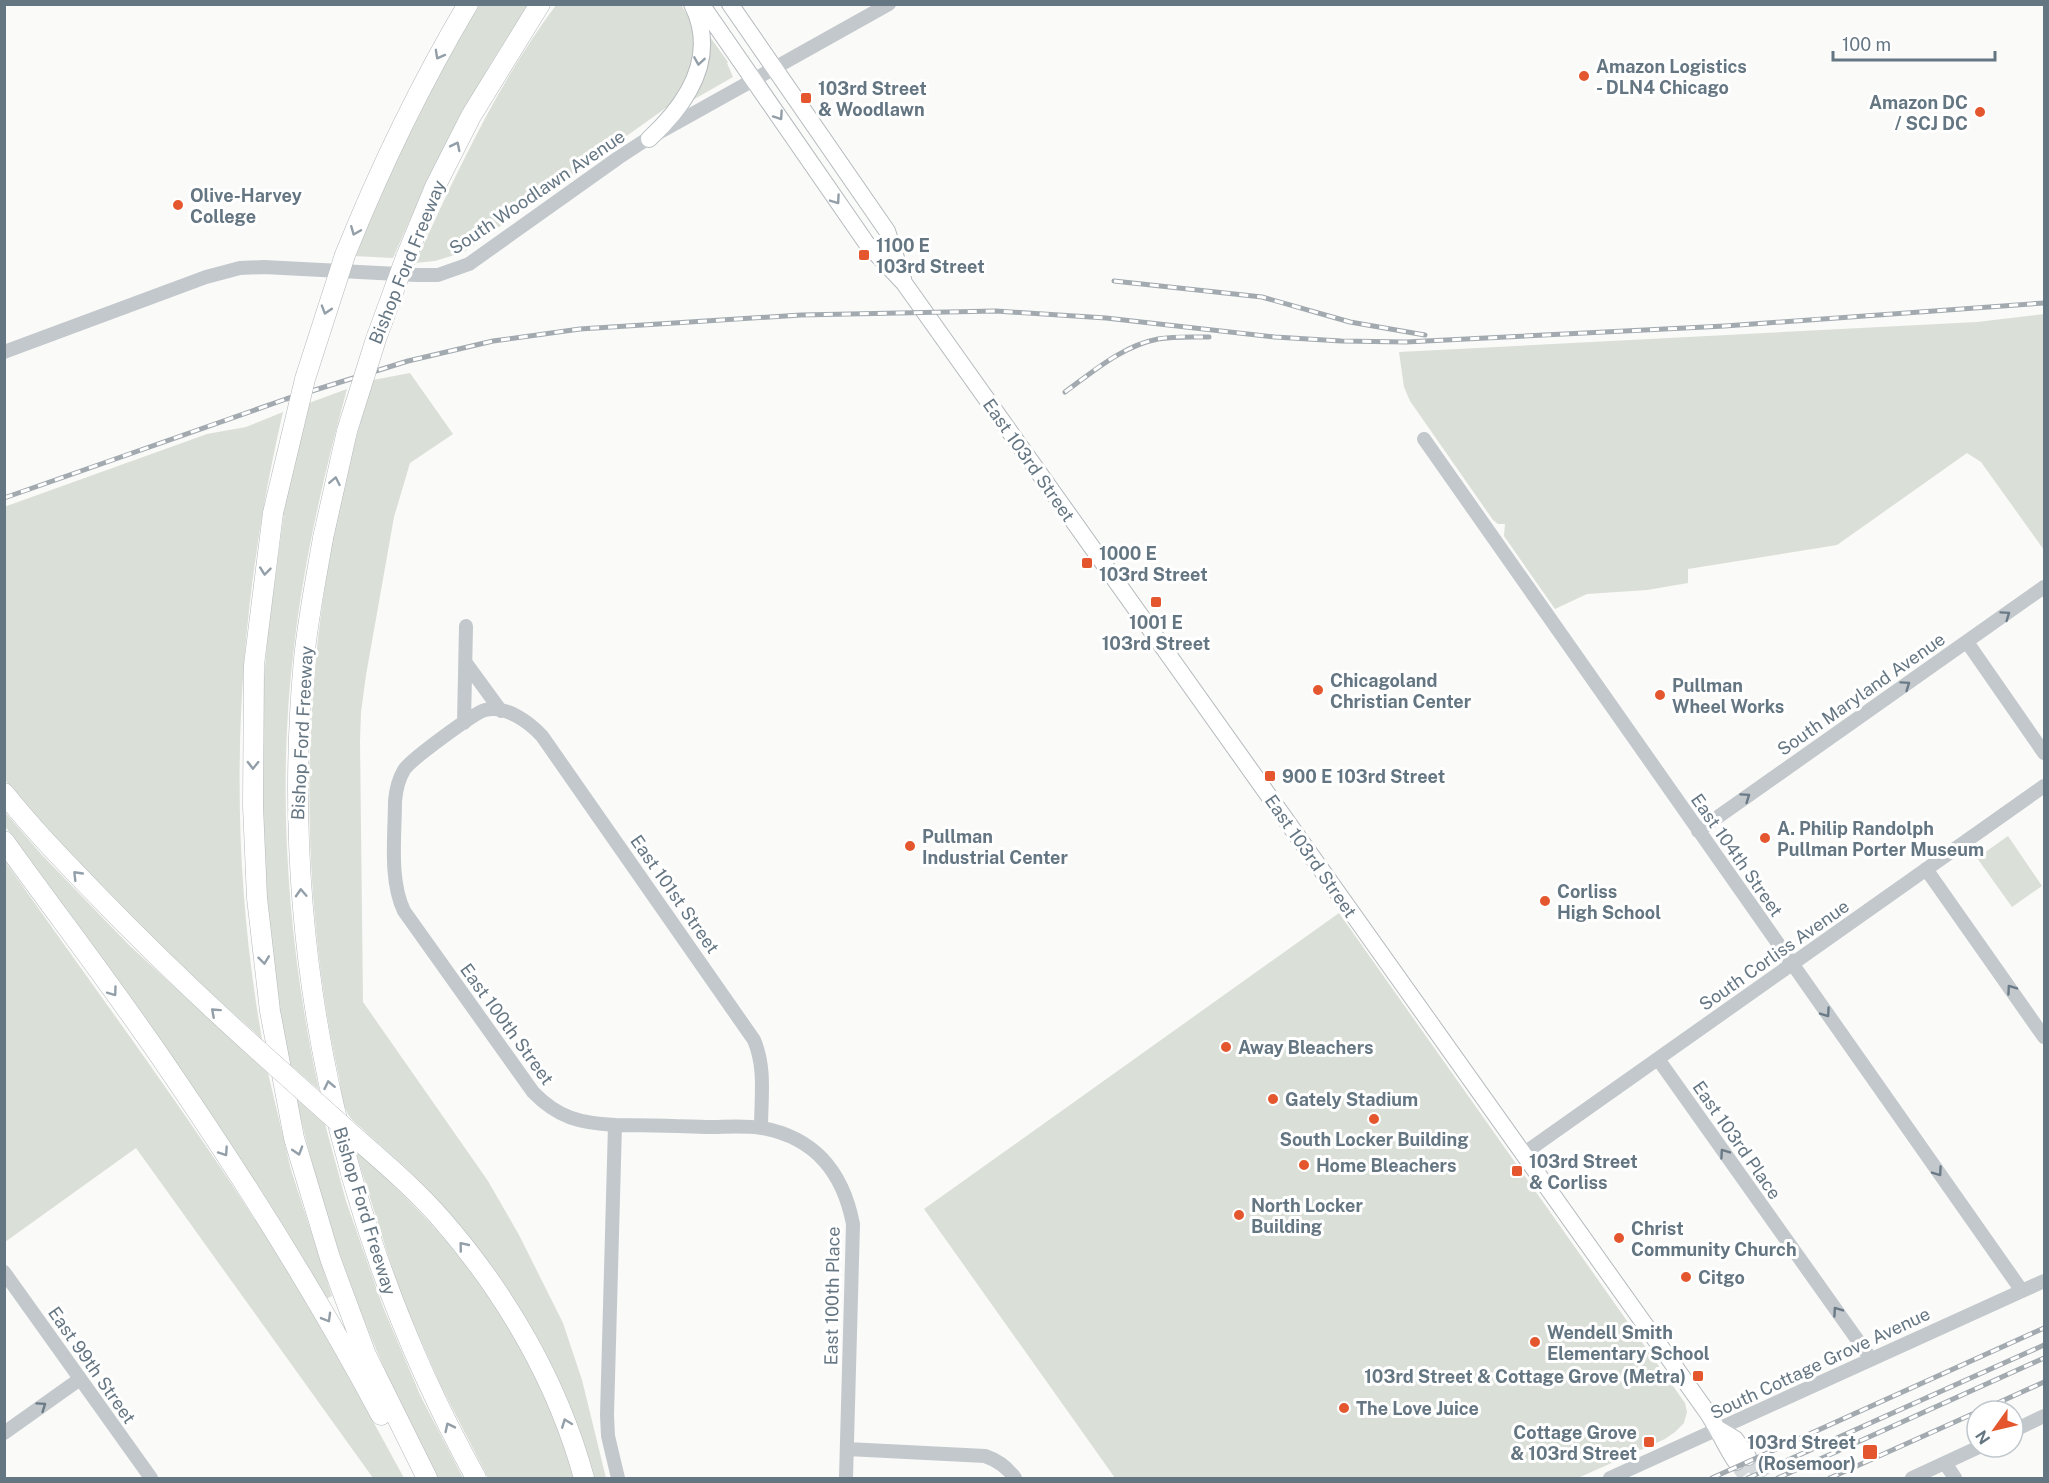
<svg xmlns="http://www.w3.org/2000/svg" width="2049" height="1483" font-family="'Public Sans',sans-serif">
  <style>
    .green { fill: #dadfd7 }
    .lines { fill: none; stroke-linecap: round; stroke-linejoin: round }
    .major-tunnel { stroke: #d5d9db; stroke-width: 16; stroke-dasharray: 16 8; stroke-linecap: butt }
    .major-casing { stroke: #b5babe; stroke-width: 18 }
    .highway-casing { stroke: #b4b9bd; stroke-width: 21 }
    .minor { stroke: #c3c8cc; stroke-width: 14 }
    .major { stroke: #fff; stroke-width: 16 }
    .highway { stroke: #fff; stroke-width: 20 }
    .rail-casing { stroke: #a2aab0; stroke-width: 5 }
    .rail { stroke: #fff; stroke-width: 3; stroke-dasharray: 9; stroke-linecap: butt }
    .highway-bridge-casing { stroke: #b4b9bd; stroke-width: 21; stroke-linecap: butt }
    .highway-bridge { stroke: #fff; stroke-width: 20 }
    .oneway { stroke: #939fa8 }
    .oneway2 { stroke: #6a7a87 }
    .poi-dot { fill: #e4572e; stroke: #fff; stroke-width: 2 }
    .labels { text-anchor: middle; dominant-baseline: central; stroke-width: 6; stroke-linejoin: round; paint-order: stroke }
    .poi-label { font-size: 18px; font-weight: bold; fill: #657683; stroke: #fff; text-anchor: start }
    .street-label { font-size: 18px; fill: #657683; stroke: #fff }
  </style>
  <rect width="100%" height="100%" fill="#fafaf8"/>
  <path class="green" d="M 479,5 L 529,5 C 474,83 431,171 393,258 L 354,256 L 403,145 L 440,71 Z
    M 556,5 L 681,5 L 695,27 L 698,49 L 677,100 L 464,252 L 435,261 L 415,263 C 456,174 497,84 556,5 Z
    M 708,34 L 728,62 L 727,63 L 733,77 L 691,101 Z
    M 2044,314 L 2044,550 L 1981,462 L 1967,453 L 1837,545 L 1688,569 L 1688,583 L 1647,590 L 1587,594 L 1555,609 L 1504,536 L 1505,524 L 1498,524 L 1493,520 L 1410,401 L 1404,387 L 1399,352 L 1977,322 Z
    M 410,373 L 453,434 L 410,463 L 394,517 L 366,675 L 361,712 L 360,741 L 363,1002 L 488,1181 L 519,1235 L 563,1323 L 582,1380 L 606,1478 L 592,1478 C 585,1454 578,1428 569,1404 C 537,1326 490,1256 433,1195 C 413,1173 389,1153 367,1133 C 361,1127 350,1120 347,1112 C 342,1102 341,1089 339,1077 C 333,1050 328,1023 324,995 C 294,789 310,578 373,380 Z
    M 347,389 C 324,474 304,560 294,647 C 276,791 288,948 319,1090 L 288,1063 L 275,982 L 265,898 L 261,831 L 262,702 L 268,633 L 285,505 L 309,403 Z
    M 283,412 C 235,618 225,830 262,1039 L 161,948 L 55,839 L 5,780 L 4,507 L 207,434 L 246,427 Z
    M 4,811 L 42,855 L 129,945 L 268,1073 L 291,1170 L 332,1296 L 324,1300 L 5,826 Z
    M 2008,836 L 2042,886 L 2012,907 L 1977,858 Z
    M 5,861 C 89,981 177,1099 257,1223 C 310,1305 357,1392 404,1478 L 373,1478 L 136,1148 L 5,1242 Z
    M 1339,913 L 1685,1403 L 1687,1412 L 1684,1423 L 1675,1432 L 1665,1439 L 1578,1478 L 1115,1478 L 924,1209 Z
    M 296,1098 L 325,1124 L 346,1201 L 383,1307 L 421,1397 L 463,1478 L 438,1478 C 373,1359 326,1231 296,1098 Z
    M 355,1150 C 430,1216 485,1279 531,1369 C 538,1382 546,1395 552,1409 C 561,1432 568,1456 576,1478 L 488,1478 L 441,1386 L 400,1293 Z"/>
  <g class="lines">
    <path class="major-tunnel" d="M 1748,1457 L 1763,1478
      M 1736,1462 L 1748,1478"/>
    <defs>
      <path id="major" d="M 701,4 L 867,244 L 904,283 L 1707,1412 C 1718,1428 1725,1446 1736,1462
        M 730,4 L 887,231 L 903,279
        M 649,139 C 687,104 719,57 692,4
        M 1718,1429 L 1735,1439 L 1748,1457"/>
      <path id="highway" d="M 345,255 C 380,168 420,85 468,4
        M 406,257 L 435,187 L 471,116 L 540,4
        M 273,513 L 254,665 L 253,806 L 257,898 L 270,1011 L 294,1138 L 330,1258 L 366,1355 L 427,1478
        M 323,538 C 316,579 308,618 304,659 C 278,944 338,1228 476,1478
        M 4,793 C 31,827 61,858 91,889 C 145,945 201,999 259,1051
        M 4,841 C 60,919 119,995 172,1074 C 247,1184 318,1297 381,1415
        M 357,1139 C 387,1165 417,1191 443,1221 C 507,1295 558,1383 584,1478"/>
    </defs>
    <use href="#major" class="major-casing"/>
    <use href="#highway" class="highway-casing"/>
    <path class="minor" d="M 4,352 L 206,277 L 240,268 L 264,267 L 417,275 L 438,275 L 469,264 L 618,158 L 644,141 L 889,4
      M 1424,439 L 2022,1291
      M 1967,642 L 2044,753
      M 466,663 L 501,711
      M 464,723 L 466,626
      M 1698,831 L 2044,587
      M 1926,869 L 2044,1037
      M 1658,1059 L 1871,1359
      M 615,1125 C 645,1125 676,1126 707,1127 C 725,1127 744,1125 762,1128 C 816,1138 843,1173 853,1224 L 846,1478
      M 1523,1154 L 2044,786
      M 4,1272 L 151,1478
      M 2013,1431 L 2044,1416
      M 4,1433 L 80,1379
      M 847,1449 L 985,1456 C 997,1460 1007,1467 1015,1478
      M 1945,1463 L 1955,1478
      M 618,1478 L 608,1436 L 607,1415 L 615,1125 C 580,1123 558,1118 533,1092 L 404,911 C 389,880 395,835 395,801 C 396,790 398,780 404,770 C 410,760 474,713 485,710 C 506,705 529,722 542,736 L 754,1040 C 766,1068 761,1098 761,1128
      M 1610,1478 L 2044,1281
      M 1912,1478 L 1979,1447"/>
    <use href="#major" class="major"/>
    <use href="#highway" class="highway"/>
    <defs>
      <path id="rail" d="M 1114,281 L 1262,297 L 1350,322 L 1425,335
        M 1065,392 C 1094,371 1122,346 1158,339 C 1175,336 1192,337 1209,337
        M 4,498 L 286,399 L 408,361 L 493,341 L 580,329 L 801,315 L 996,311 L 1106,318 L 1275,337 L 1341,341 L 1406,342 L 1725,326 L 2044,303
        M 1980,1411 L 2044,1382
        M 1712,1478 L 2044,1328
        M 1748,1478 L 2044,1345
        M 1778,1478 L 2044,1358
        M 1830,1478 L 1977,1412"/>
    </defs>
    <use href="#rail" class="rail-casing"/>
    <use href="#rail" class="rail"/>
    <defs>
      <path id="highway-bridge" d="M 273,513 L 305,379 L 345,255
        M 323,538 L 347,431 L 376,339 L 406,257
        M 259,1051 L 357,1139"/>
    </defs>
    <use href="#highway-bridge" class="highway-bridge-casing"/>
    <use href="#highway-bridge" class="highway-bridge"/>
  </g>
  <defs><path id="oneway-chevron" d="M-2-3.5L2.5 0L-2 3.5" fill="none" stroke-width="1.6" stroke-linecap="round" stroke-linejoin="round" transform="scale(1.5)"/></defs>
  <g class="oneway">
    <use href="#oneway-chevron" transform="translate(439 55) rotate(119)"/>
    <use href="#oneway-chevron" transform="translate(699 61) rotate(99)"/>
    <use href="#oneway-chevron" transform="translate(779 116) rotate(56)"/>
    <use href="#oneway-chevron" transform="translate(456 146) rotate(-63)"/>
    <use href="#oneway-chevron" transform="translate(836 200) rotate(55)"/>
    <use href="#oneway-chevron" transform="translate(355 231) rotate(112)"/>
    <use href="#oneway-chevron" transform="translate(326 310) rotate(107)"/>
    <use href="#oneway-chevron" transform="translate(335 481) rotate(-79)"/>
    <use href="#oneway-chevron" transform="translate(265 571) rotate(96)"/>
    <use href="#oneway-chevron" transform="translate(253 765) rotate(91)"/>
    <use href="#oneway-chevron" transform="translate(77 875) rotate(-134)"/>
    <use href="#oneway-chevron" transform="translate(301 893) rotate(-93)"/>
    <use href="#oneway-chevron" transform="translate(264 960) rotate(83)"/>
    <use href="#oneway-chevron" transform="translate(113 992) rotate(54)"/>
    <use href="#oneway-chevron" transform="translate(215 1012) rotate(-138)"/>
    <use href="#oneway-chevron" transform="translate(329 1085) rotate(-102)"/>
    <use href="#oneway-chevron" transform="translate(298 1151) rotate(73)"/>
    <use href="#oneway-chevron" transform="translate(224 1152) rotate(56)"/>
    <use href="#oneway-chevron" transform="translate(463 1246) rotate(-129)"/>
    <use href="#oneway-chevron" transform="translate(327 1318) rotate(60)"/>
    <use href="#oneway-chevron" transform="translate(566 1423) rotate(-111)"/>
    <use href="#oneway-chevron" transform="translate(449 1427) rotate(-116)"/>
  </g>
  <g class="oneway2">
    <use href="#oneway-chevron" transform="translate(2006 615) rotate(-35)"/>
    <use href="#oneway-chevron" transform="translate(1906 685) rotate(-35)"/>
    <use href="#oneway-chevron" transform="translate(1746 797) rotate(-35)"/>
    <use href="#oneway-chevron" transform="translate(2011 989) rotate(-125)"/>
    <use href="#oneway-chevron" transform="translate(1826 1013) rotate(55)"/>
    <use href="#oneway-chevron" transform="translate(1724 1153) rotate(-125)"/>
    <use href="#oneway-chevron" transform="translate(1938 1172) rotate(55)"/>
    <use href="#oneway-chevron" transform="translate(1837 1311) rotate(-125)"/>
    <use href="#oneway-chevron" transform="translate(42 1406) rotate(-35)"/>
  </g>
  <g class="poi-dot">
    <circle cx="1584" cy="76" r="6"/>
    <rect x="800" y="92" width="12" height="12" rx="3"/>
    <circle cx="1980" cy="112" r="6"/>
    <circle cx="178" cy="205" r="6"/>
    <rect x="858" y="249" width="12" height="12" rx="3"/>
    <rect x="1081" y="557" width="12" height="12" rx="3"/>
    <rect x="1150" y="596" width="12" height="12" rx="3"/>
    <circle cx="1318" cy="690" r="6"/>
    <circle cx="1660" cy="695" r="6"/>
    <rect x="1264" y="770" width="12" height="12" rx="3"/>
    <circle cx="1765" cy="838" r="6"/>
    <circle cx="910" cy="846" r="6"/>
    <circle cx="1545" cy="901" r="6"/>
    <circle cx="1226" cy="1047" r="6"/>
    <circle cx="1273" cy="1099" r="6"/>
    <circle cx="1374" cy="1119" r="6"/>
    <circle cx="1304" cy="1165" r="6"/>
    <rect x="1511" y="1165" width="12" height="12" rx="3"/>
    <circle cx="1239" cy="1215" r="6"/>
    <circle cx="1619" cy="1238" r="6"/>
    <circle cx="1686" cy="1277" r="6"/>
    <circle cx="1535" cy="1342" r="6"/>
    <rect x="1692" y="1370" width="12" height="12" rx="3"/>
    <circle cx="1344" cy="1408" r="6"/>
    <rect x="1643" y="1436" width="12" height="12" rx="3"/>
    <rect x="1862" y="1444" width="16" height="16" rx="3"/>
  </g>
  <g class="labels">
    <g class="poi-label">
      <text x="1596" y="66">Amazon Logistics<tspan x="1596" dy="21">- DLN4 Chicago</tspan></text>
      <text x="818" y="88">103rd Street<tspan x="818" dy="21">&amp; Woodlawn</tspan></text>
      <text x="1968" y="102" text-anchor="end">Amazon DC<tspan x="1968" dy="21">/ SCJ DC</tspan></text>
      <text x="190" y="195">Olive-Harvey<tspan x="190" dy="21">College</tspan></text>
      <text x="876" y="245">1100 E<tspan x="876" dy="21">103rd Street</tspan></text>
      <text x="1099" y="553">1000 E<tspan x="1099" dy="21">103rd Street</tspan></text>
      <text x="1156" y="622" text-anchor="middle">1001 E<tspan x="1156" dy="21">103rd Street</tspan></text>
      <text x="1330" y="680">Chicagoland<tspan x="1330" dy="21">Christian Center</tspan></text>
      <text x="1672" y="685">Pullman<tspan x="1672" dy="21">Wheel Works</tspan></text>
      <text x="1282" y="776">900 E 103rd Street</text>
      <text x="1777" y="828">A. Philip Randolph<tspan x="1777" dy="21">Pullman Porter Museum</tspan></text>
      <text x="922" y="836">Pullman<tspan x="922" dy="21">Industrial Center</tspan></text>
      <text x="1557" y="891">Corliss<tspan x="1557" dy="21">High School</tspan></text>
      <text x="1238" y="1047">Away Bleachers</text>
      <text x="1285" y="1099">Gately Stadium</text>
      <text x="1374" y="1139" text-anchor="middle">South Locker Building</text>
      <text x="1529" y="1161">103rd Street<tspan x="1529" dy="21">&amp; Corliss</tspan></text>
      <text x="1316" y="1165">Home Bleachers</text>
      <text x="1251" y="1205">North Locker<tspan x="1251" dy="21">Building</tspan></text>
      <text x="1631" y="1228">Christ<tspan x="1631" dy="21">Community Church</tspan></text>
      <text x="1698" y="1277">Citgo</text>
      <text x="1547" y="1332">Wendell Smith<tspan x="1547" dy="21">Elementary School</tspan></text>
      <text x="1686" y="1376" text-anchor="end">103rd Street &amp; Cottage Grove (Metra)</text>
      <text x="1356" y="1408">The Love Juice</text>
      <text x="1637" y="1432" text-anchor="end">Cottage Grove<tspan x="1637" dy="21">&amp; 103rd Street</tspan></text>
      <text x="1856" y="1442" text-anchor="end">103rd Street<tspan x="1856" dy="21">(Rosemoor)</tspan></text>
    </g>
    <g class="street-label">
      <text transform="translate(537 192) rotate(-34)">South Woodlawn Avenue</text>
      <text transform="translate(407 262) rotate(-68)">Bishop Ford Freeway</text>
      <text transform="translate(1029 460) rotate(55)">East 103rd Street</text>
      <text transform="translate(1861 694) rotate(-35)">South Maryland Avenue</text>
      <text transform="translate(302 733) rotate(-87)">Bishop Ford Freeway</text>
      <text transform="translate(1737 855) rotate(55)">East 104th Street</text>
      <text transform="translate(1311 856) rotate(55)">East 103rd Street</text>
      <text transform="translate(675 894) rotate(55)">East 101st Street</text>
      <text transform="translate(1774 955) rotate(-35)">South Corliss Avenue</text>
      <text transform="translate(507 1024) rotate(54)">East 100th Street</text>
      <text transform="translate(1737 1140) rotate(55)">East 103rd Place</text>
      <text transform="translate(365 1211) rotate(73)">Bishop Ford Freeway</text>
      <text transform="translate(832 1296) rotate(-89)">East 100th Place</text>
      <text transform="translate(1820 1363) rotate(-25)">South Cottage Grove Avenue</text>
      <text transform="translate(92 1365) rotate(55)">East 99th Street</text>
    </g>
  </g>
  <rect width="2049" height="1483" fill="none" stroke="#657683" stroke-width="12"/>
  <g transform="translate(1995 1429) rotate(236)"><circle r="28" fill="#ffffff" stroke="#c1c8cd" stroke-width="1.5"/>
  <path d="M0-4.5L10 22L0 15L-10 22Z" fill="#e4572e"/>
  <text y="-9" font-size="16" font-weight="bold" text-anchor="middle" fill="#657683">N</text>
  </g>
  <path d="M1833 51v9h162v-9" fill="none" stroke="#657683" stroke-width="3"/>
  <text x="1842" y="51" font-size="18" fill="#657683" stroke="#ffffff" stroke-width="4.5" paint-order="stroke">100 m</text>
</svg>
